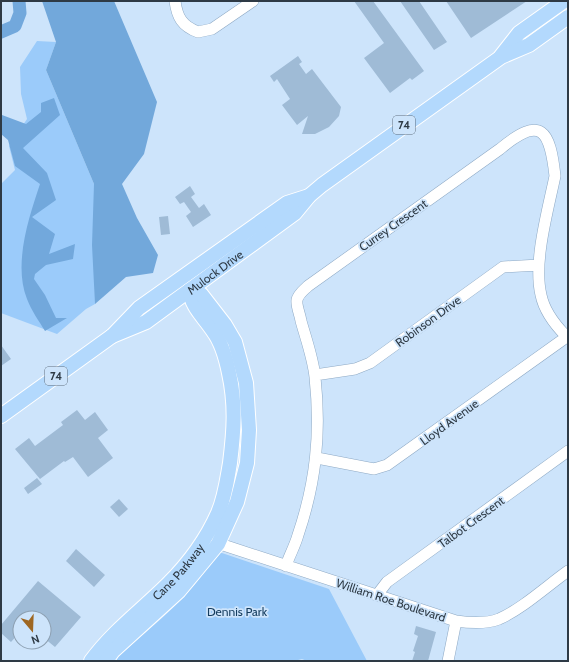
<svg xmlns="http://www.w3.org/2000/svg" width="569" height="662" font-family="Cabin,sans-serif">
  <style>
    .green { fill: #9bcbfa }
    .forest { fill: #72a8db }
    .water { fill: #72a8dc }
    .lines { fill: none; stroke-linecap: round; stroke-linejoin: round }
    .river { stroke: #72a8dc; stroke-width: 13 }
    .building { fill: #9fbbd6 }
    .minor-casing { stroke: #8ea9c4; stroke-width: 12 }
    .major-casing { stroke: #fff; stroke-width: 16 }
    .minor { stroke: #fff; stroke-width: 11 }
    .major { stroke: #b3d9fd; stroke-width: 14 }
    .labels { text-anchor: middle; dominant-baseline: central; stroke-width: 3.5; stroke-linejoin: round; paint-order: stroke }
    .shield { fill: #cde4fb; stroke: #5e6d7c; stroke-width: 1 }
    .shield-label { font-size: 11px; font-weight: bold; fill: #2e3a45 }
    .street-label { font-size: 12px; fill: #2e3a45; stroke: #cde4fb }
    .park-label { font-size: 12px; fill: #163e60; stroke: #cde4fb }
  </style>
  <rect width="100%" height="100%" fill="#cde4fb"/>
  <path class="green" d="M 37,41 L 56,42 L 46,70 L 94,184 L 95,304 L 86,309 L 57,334 L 1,313 L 1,184 L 15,170 L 9,146 L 27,119 L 21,94 L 20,67 Z
    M 216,553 L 222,553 L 329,589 L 367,661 L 307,661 L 302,659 L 294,661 L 115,661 L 120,655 C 154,624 194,595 216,553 Z"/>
  <path class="forest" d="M 42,1 L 114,1 L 157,102 L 144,154 L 122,184 L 137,218 L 158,255 L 153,273 L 126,277 L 95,304 L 92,245 L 94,184 L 46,70 L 56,42 Z"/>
  <path class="water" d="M 54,98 L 60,115 L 23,148 L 47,173 L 56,200 L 32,217 L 55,234 L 49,254 L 75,244 L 73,259 L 46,265 L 35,274 L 34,279 L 45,295 L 56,318 L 67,318 L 45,331 C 39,321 31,310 27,299 C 13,264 29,217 40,184 L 15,166 L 8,140 L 1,134 L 1,110 L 2,115 L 26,124 L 41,112 L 41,103 Z"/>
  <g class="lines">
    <path class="river" d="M 1,32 L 15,26 L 20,13 L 19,1"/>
  </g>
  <path class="building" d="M 354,1 L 373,1 L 424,71 L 412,80 L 410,78 L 390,93 L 364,58 L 384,43 Z
    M 400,1 L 419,1 L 447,42 L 434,50 Z
    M 446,1 L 527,1 L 471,38 Z
    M 298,56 L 302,62 L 299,64 L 306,74 L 312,69 L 341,107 L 339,116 L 329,127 L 315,134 L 302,134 L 308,116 L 297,125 L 282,105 L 290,99 L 277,79 L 274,82 L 270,76 Z
    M 190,186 L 195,194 L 191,197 L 199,208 L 204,204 L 211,215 L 193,227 L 186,216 L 191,212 L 184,202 L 180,204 L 175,197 Z
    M 168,216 L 170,234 L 161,235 L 159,217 Z
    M 1,345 L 11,359 L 1,366 Z
    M 77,410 L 85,420 L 95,412 L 108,430 L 98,438 L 113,458 L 88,477 L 73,457 L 65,462 L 64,461 L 40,479 L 15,449 L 29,438 L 35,446 L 63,425 L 61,422 Z
    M 37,478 L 42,484 L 28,494 L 24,488 Z
    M 119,499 L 128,509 L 119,517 L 110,507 Z
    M 76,549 L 105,575 L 94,587 L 66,561 Z
    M 38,581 L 81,617 L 55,647 L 44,638 L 44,618 L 20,618 L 20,632 L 11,642 L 1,633 L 1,625 Z
    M 416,626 L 436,632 L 428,661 L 412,661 L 415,652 L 413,651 L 418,636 L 414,634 Z"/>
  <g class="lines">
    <defs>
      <path id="minor" d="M 175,1 C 177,17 182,26 198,32 L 212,29 L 253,1
        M 315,375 L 355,369 L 370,363 L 503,267 L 539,265
        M 317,458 L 374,469 L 387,465 L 568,336
        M 211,541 L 456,621 C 470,623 486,624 499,619 C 522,609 547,586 568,571
        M 286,566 C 289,556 295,546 298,535 C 316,482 321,433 315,377 C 313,358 306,339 301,321 C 300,314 296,306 297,300 C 298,294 304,290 308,286 L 500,149 C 542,114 550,131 555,176 C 548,210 533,262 541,295 C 544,310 556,326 567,337
        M 377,595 L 387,582 L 568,451
        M 448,661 L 456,621"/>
      <g id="major">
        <path d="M 501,56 L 519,33 L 564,1"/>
        <path id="s1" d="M 112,336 L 146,322 L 295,213 L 309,196 L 322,185 L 501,57 L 529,45 L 568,17"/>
        <path d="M 1,416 L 112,336 L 139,308 L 287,203 L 309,196"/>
        <path id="s2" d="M 91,661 C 113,631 142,610 168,584 C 188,564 207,538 218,513 C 225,497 227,480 230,463 C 234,431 236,405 229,373 C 226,358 222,343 213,331 C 204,317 191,307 190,290"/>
        <path d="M 106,661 L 113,651 L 179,591 L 218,544 L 237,502 L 247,463 L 249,430 L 246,383 L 235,342 L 225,325 L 201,294 L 190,290"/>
      </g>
    </defs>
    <use href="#minor" class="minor-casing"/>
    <use href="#major" class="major-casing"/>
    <use href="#minor" class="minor"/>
    <use href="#major" class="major"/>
  </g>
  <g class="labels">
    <g class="shield">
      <rect x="393" y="116" width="22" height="18" rx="3"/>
      <rect x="45" y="367" width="22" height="18" rx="3"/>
    </g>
    <g class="shield-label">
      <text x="404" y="125">74</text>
      <text x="56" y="376">74</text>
    </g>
    <g class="street-label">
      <text transform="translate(393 225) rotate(-35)">Currey Crescent</text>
      <text stroke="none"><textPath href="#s1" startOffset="122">Mulock Drive</textPath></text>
      <text transform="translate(428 321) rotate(-36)">Robinson Drive</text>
      <text transform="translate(449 422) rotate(-36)">Lloyd Avenue</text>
      <text transform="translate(471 522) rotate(-36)">Talbot Crescent</text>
      <text stroke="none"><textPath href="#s2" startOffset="125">Cane Parkway</textPath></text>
      <text transform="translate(391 600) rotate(18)">William Roe Boulevard</text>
    </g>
    <g class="park-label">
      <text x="237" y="611">Dennis Park</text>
    </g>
  </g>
  <rect width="569" height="662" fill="none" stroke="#2e3a45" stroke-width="4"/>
  <g transform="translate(32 630) rotate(161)"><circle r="19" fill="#cde4fb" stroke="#8da0b2"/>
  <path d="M0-3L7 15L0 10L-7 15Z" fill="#9e6722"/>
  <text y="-6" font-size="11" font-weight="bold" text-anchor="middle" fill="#2e3a45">N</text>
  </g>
</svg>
